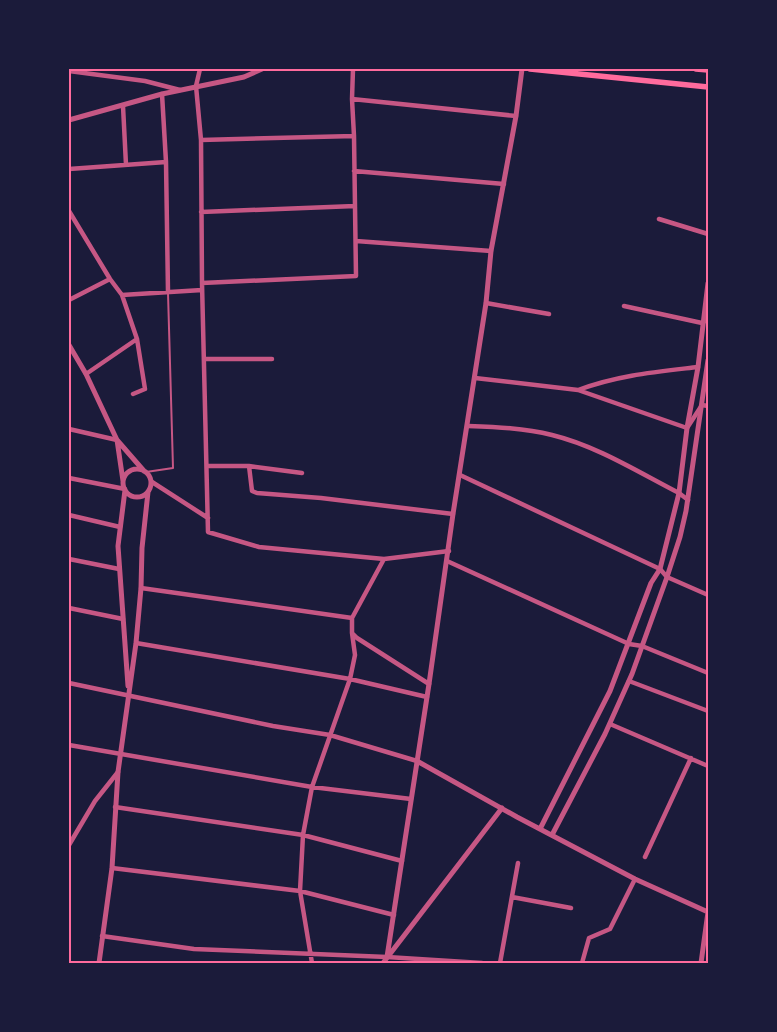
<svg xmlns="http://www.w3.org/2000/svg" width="777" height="1032" font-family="Bitter,serif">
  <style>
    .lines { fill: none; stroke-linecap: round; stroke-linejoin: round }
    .service { stroke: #c65784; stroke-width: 2 }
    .minor { stroke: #c65784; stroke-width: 4.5 }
    .tertiary { stroke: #c65784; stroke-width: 5 }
    .secondary { stroke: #ff6b9d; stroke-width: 5.5 }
    .neatline { fill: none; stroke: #ff6b9d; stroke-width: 2 }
  </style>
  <rect width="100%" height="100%" fill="#1b1b3a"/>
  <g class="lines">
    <path class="service" d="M 146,472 L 173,468 L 168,293"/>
    <path class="minor" d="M 200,69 L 196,86 L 201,140 L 202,283 L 208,532 L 259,547 L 384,559
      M 69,71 L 145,81 L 180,90
      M 162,94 L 166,162 L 168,292
      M 352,99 L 516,116
      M 123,106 L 126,165
      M 201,140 L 354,136
      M 69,169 L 166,162
      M 354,171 L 504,184
      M 69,211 L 110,279 L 122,295 L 137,339 L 145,389 L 133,394
      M 201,212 L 355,206
      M 659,219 L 708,234
      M 356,241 L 491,251
      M 202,283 L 356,276 L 354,136 L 352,99 L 353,69
      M 122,295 L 202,290
      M 69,300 L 110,279
      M 486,303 L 549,314
      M 624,306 L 702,323 L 708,319
      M 204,359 L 272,359
      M 86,374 L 137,339
      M 475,378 L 578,390 L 687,428 L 702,405 L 708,406
      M 578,390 C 619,375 655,372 698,367
      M 468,426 C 496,427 524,428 552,435 C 597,446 638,472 679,493 L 688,500
      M 69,429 L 117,440
      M 207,466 L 249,466 L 302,473
      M 249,466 L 252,491 L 257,493 L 321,498 L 453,514
      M 460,475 L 660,569 L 667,577 L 708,595
      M 69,478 L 125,489
      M 152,482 L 208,518
      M 69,515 L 120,527
      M 69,559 L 119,569
      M 447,561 L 629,644 L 642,646 L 708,673
      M 141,588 L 352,618
      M 69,608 L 123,619
      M 136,643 L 350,679 L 427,697
      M 629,681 L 708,711
      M 69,683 L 273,726 L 330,735 L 417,761
      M 429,684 L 357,638 L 352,633 L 352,618 L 384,559 L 449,551
      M 610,724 L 708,766
      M 69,745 L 312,787 L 411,799
      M 115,807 L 303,835 L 402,861
      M 69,845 L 95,801 L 118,772
      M 645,857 L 691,758
      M 112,868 L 300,891 L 394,915
      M 512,897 L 571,908
      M 102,936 L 194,949 L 387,957 L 482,963
      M 312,963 L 300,891 L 303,835 L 312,787 L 350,679 L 355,655 L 352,633
      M 500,963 L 518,863
      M 582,963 L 589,938 L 610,929 L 635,879"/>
    <path class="tertiary" d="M 69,120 L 162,94 L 244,77 L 262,69
      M 69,345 L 86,374 L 117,440 L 144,471
      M 117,440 L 123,481
      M123 483a14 14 0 1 1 28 0a14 14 0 1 1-28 0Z
      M 125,490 L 118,546 L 128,686
      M 417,761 L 517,817 L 635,879 L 708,912
      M 540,829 L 610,691 L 651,583 L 660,569 L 679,493 L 687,428 L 698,367 L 708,283
      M 552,835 L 605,734 L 632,674 L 667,577 L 680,537 L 686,511 L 708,360
      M 387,957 L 429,684 L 453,514 L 486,303 L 491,251 L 516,116 L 522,69
      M 99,963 L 112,868 L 118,772 L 136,643 L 141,588 L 142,548 L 148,492
      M 383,963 L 502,808
      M 701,963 L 708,912"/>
    <path class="secondary" d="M 530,69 L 708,87
      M 696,69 L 708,70"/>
  </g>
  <rect width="777" height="1032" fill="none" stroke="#1b1b3a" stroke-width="140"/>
  <rect x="70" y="70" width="637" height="892" class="neatline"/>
</svg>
